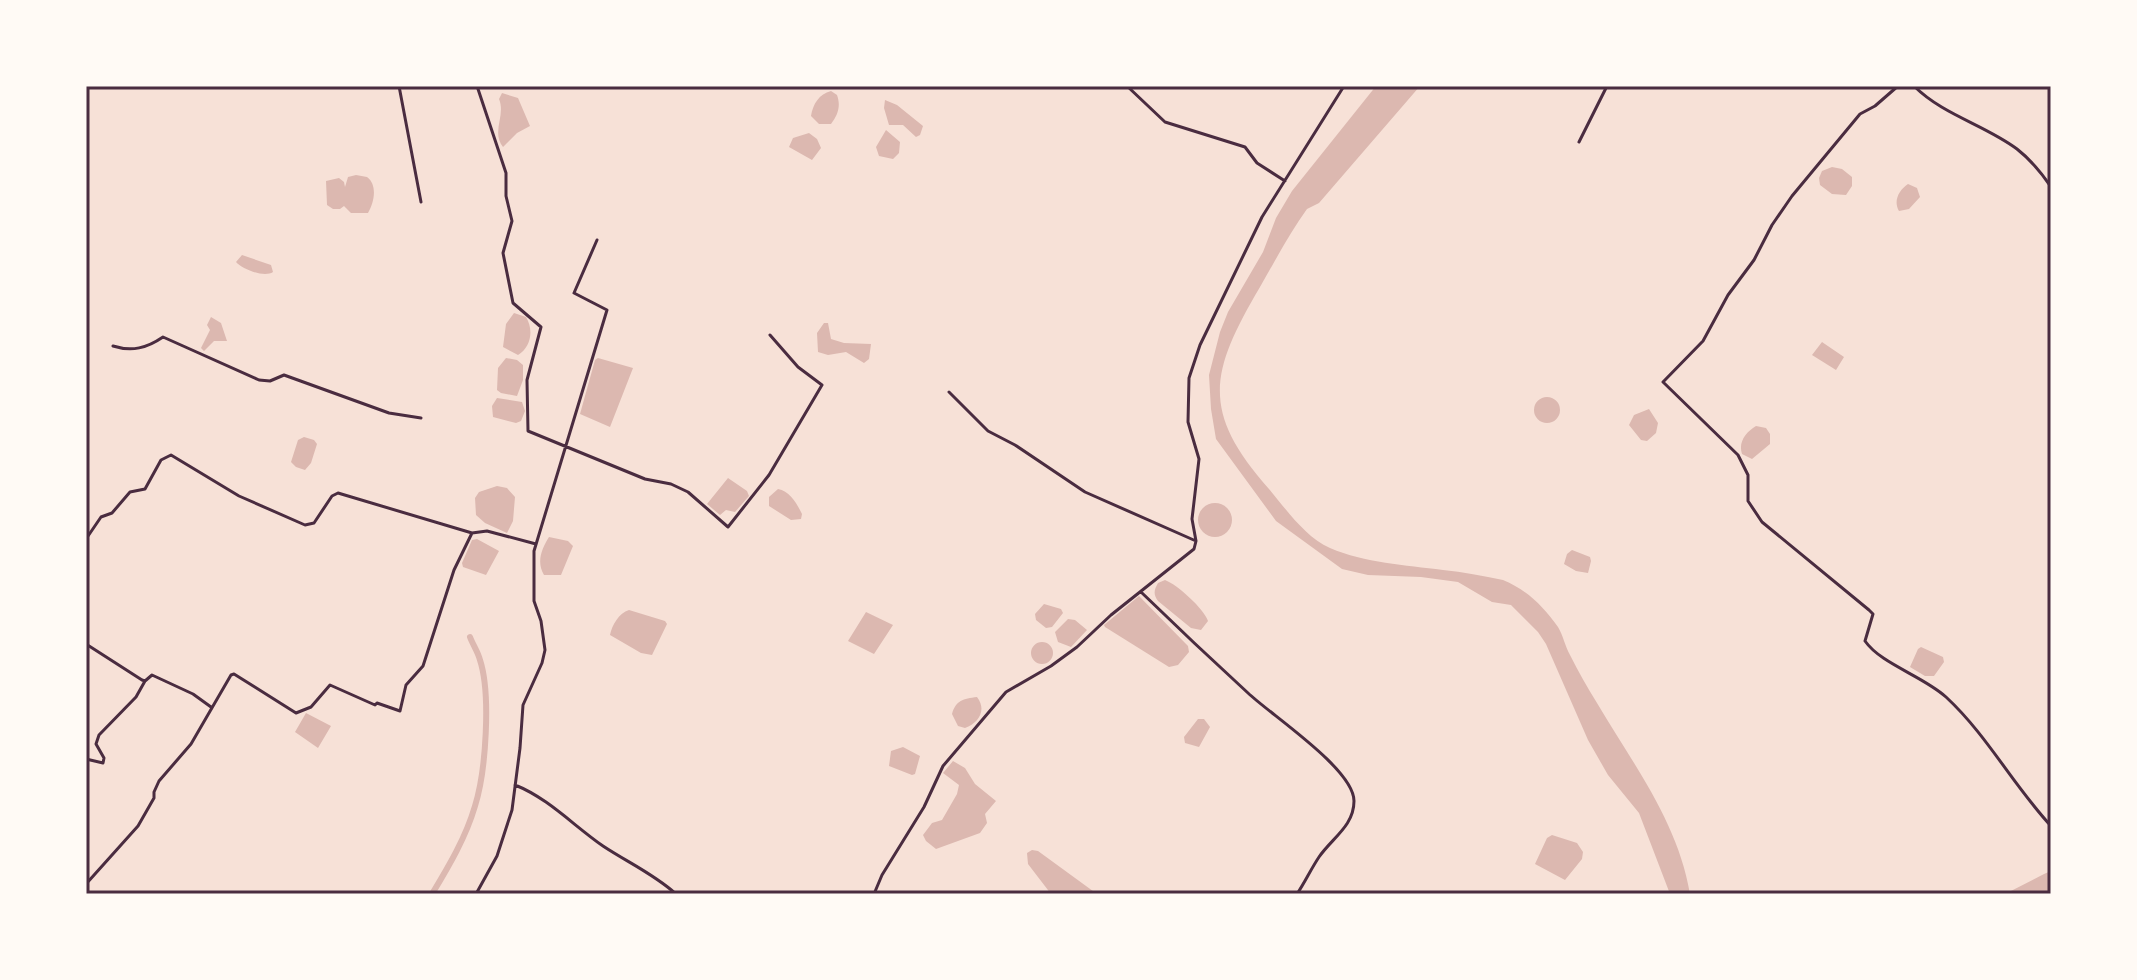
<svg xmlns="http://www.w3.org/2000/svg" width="2137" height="980" font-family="'Golos Text',sans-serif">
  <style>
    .water { fill: #dcb8b0 }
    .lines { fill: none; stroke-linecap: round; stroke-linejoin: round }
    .canal { stroke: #dcb8b0; stroke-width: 6 }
    .minor { stroke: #4a2c40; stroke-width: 3 }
    .neatline { fill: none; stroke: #4a2c40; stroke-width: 3 }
  </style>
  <rect width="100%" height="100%" fill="#f7e1d7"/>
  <path class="water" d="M 1376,86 L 1420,86 L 1319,203 L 1307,209 C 1289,234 1275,261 1260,287 C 1210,372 1200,411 1269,489 C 1286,509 1305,537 1330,548 C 1365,563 1405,565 1443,570 C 1463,572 1483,576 1503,580 C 1527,590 1543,606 1558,627 C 1563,635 1565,646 1570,655 C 1578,671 1587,687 1597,703 C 1633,764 1678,822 1690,894 L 1670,894 L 1639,813 L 1608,775 L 1588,740 L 1546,644 L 1538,632 L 1511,605 L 1492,602 L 1458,582 L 1421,577 L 1368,575 L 1342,569 L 1276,521 L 1216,439 L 1211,409 L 1209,375 L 1220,332 L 1228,312 L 1263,252 L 1276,218 L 1292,191 Z
    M 831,91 L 837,95 C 841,106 838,115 831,124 L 819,124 L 811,116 C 813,104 819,94 831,91 Z
    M 502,93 L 518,98 L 530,126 L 517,133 L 503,147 C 491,131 506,116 499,99 Z
    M 885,100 L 897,105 L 923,126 L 920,135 L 916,137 L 903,125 L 889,125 L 884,108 Z
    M 886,130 L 900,142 L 899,153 L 893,159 L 879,156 L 876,147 Z
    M 809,133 L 817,139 L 821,148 L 812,160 L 789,147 L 793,138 Z
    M 1832,167 L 1842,169 L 1852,177 L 1852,186 L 1846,195 L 1832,194 L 1820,185 L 1819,178 L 1822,171 Z
    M 356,175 L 367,177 C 378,185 374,203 368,213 L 351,213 L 344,206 L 340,209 L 333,209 L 327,205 L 326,181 L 339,178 L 344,182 L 345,187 L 348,177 Z
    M 1908,184 L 1917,188 L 1920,197 L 1909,209 L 1899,211 C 1893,201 1899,190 1908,184 Z
    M 242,255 L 271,265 L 273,272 C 264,278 242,269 236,262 Z
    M 514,313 L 526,317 C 534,330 531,347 518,355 L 503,347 L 506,324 Z
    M 211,317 L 221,323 L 227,341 L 214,341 L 204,351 L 201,348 L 210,330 L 207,325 Z
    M 824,323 L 828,323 L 831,339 L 844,343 L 871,344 L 869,359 L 864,363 L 846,352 L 828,355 L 818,352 L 817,333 Z
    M 1822,342 L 1844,357 L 1836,370 L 1812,355 Z
    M 506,358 L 517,360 L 523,365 L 523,380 L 517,396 L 501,393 L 497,390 L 498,368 Z
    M 598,358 L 633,368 L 610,427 L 580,414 L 595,360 Z
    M1534 410a13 13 0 1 1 26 0a13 13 0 1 1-26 0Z
    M 497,398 L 522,402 L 525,411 L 521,421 L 516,423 L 493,417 L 492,406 Z
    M 1649,409 L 1658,423 L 1656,433 L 1647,441 L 1641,440 L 1629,425 L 1634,415 Z
    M 1756,426 L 1766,428 L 1770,434 L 1770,444 L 1752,459 L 1742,454 C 1738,442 1746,432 1756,426 Z
    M 304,437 L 314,440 L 317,444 L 311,463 L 305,470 L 296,467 L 291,462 L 298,440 Z
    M 728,478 L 747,491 L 749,496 L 735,512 L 726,510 L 720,515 L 707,504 Z
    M 497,486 L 507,488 L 515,497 L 513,521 L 507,533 L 485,523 L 476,515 L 475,498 L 479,492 Z
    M 778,489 C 790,491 797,504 802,514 L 801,519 L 791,520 L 769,506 L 769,497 Z
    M1198 520a17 17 0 1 1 34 0a17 17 0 1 1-34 0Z
    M 549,537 L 568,541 L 573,546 L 561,575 L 544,575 C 536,562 542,548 549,537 Z
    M 477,539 L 499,551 L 486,575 L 463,567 L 462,563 L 472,540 Z
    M 1572,550 L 1590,557 L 1591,561 L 1588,573 L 1576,571 L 1564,564 L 1567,554 Z
    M 1165,580 C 1178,585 1204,609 1208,621 L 1201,630 L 1191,628 L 1158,601 C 1153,594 1154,590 1158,583 Z
    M 1139,596 L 1188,646 L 1189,652 L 1178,665 L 1169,667 L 1105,627 L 1104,625 Z
    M 1044,604 L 1061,609 L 1063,613 L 1052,627 L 1046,628 L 1036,620 L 1035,614 Z
    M 629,610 L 665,621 L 667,624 L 652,655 L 641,653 L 610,635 C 612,625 619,613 629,610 Z
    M 866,612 L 893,625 L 874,654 L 848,641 Z
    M 1068,619 L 1075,620 L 1087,630 L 1071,647 L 1058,642 L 1055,632 Z
    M1031 653a11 11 0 1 1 22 0a11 11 0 1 1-22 0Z
    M 1921,647 L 1943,657 L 1944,662 L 1934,676 L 1925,676 L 1910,667 L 1918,649 Z
    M 977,697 C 987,710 979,723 965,728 L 958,726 L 952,714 C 956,700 963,699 977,697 Z
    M 306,713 L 331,726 L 318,748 L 295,732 Z
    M 1198,719 L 1204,719 L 1210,727 L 1199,747 L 1185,743 L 1184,737 Z
    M 903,747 L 920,756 L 915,774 L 912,775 L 889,766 L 891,751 Z
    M 953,761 L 965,768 L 975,784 L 996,801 L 985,814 L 987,823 L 980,833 L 936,849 L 926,841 L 923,835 L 932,823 L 942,820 L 957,794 L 959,785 L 943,773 Z
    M 1552,835 L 1577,843 L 1583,852 L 1582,859 L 1565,880 L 1535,864 L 1547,838 Z
    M 1032,850 L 1038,851 L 1097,894 L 1051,894 L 1028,864 L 1027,853 Z
    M 2051,871 L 2051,894 L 2005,894 L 2044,874 Z"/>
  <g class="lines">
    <path class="canal" d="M 432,894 C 449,866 466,837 475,806 C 486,771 491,694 480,660 C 478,652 473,645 470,637"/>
    <path class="minor" d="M 399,86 L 421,202
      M 477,86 L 506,173 L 506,196 L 512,221 L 503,253 L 513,303 L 541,327 L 527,380 L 528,431 L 645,479 L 671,484 L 688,492 L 728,527 L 769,475 L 822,385 L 798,367 L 770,335
      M 1127,86 L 1165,122 L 1245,147 L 1257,163 L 1285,181
      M 1898,86 L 1875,106 L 1860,114 L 1792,196 L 1772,225 L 1754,260 L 1728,295 L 1703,341 L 1663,382 L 1738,455 L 1748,475 L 1748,501 L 1762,522 L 1869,610 L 1873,614 L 1865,641 C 1881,664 1923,676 1946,697 C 1987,735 2013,785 2051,826
      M 1914,86 C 1943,115 1985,125 2017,149 C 2031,160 2041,172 2051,187
      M 1579,142 L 1607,86
      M 113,346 C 132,352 147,348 163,337 L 259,380 L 270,381 L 284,375 L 389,413 L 421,418
      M 949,392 L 988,431 L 1015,445 L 1085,492 L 1196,541
      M 86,539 L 101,517 L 112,513 L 130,492 L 145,489 L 161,460 L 171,455 L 239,496 L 305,525 L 314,523 L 332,496 L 338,493 L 472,533 L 487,531 L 536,544
      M 1141,592 C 1176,626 1212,660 1248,693 C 1271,715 1354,769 1354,801 C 1354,826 1332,838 1319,857 C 1311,869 1305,882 1297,894
      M 86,644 L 142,680 L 145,681 L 152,675 L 193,694 L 211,707
      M 86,759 L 103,763 L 104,758 L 96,744 L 99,735 L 136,697 L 145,681
      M 515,785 C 548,798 574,826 603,846 C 627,862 654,874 676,894
      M 86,884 L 138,826 L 154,798 L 154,792 L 159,781 L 191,744 L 231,675 L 234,674 L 296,713 L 311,707 L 330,685 L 375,705 L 377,703 L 400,711 L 406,685 L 423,666 L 454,570 L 472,533
      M 476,894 L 497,856 L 512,810 L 520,748 L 523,705 L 542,663 L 545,650 L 541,621 L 534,601 L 534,551 L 607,310 L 574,293 L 597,240
      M 874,894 L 882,875 L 924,807 L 943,766 L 1006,692 L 1051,666 L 1077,647 L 1111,615 L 1194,549 L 1196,541 L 1192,519 L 1199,459 L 1188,422 L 1189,378 L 1200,345 L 1262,217 L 1344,86"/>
  </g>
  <rect width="2137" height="980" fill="none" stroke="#fffaf5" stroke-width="176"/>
  <rect x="88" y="88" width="1961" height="804" class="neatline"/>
</svg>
